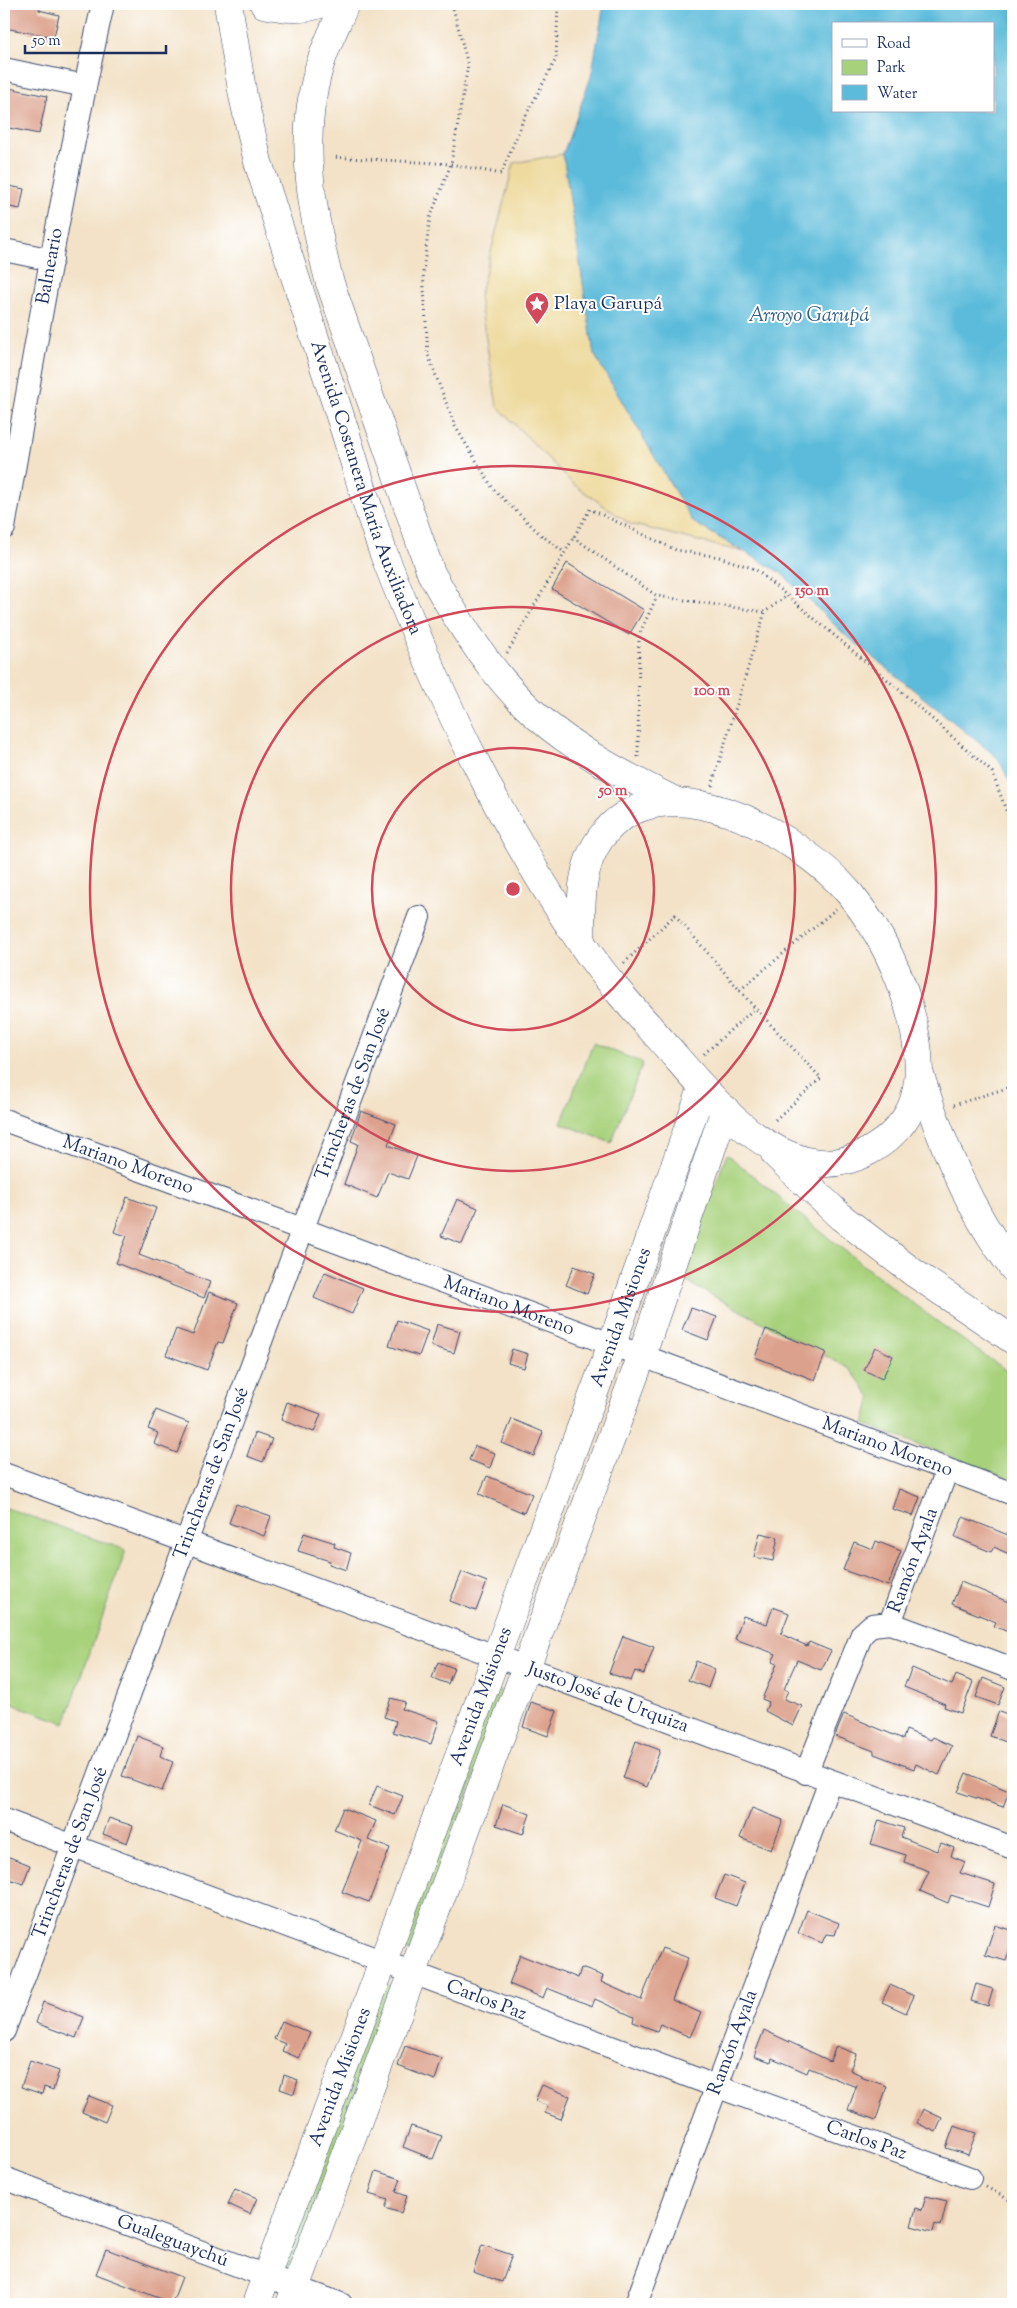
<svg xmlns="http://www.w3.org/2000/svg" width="1017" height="2308" font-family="'Sorts Mill Goudy',serif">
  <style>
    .green { fill: #a8d17c; stroke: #62806d }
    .sand { fill: #eeda9e; stroke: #84847e }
    .water { fill: #5cbbda; stroke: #3c759c; fill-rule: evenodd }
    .building { fill: #dca18c }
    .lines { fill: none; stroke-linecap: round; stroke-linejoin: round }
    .street-casing { stroke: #3b4a6e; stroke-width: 24 }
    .secondary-casing { stroke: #3b4a6e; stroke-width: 29 }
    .path { stroke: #3b4a6e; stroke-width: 3; stroke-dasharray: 1 4; stroke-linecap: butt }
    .street { stroke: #fff; stroke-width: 22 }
    .secondary { stroke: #fff; stroke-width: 28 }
    .ring { fill: none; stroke: #d1495b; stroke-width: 2.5 }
    .labels { text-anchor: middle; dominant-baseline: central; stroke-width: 4; stroke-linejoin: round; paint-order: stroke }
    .street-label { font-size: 19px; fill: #1b2f5e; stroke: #fff }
    .poi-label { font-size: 19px; fill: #1b2f5e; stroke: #fff; text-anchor: start }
    .water-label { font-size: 20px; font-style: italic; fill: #326089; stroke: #fff }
    .centre { fill: #d1495b; stroke: #fff; stroke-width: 2.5 }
    .ring-label { font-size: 15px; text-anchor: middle; font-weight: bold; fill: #d1495b; stroke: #fff; stroke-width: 4; stroke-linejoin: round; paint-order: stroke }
  </style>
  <rect width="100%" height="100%" fill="#fff"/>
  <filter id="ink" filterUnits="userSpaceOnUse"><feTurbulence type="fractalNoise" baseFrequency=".02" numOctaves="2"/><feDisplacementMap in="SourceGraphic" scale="10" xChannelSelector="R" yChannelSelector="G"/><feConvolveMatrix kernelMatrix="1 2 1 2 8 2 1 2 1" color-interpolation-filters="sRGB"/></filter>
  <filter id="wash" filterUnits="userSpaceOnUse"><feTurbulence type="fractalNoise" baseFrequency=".0096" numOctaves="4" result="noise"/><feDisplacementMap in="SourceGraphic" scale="20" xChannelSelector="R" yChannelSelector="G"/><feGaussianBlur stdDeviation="1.12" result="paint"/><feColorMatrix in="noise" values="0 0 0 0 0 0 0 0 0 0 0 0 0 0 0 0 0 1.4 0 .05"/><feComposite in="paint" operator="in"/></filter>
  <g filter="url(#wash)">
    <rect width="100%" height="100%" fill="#f3e2c7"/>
    <path class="green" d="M 593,1043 L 643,1063 L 611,1143 L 561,1123 Z
      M 727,1154 C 819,1232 913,1307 1013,1375 L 1013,1480 L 864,1424 L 871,1397 L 850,1369 L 681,1279 Z
      M 4,1507 L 126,1550 L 65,1723 L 4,1701 Z
      M 490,1687 L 505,1692 L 411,1952 L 396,1946 Z
      M 384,1983 L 400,1989 L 293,2278 L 278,2272 Z"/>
    <path class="sand" d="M 563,154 L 594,354 L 693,522 L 743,552 L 630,524 L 573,484 L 497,406 L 479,297 L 514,163 Z"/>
    <path class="water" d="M 604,4 L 1013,4 L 1013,789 L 998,758 L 842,632 L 781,573 L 693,522 L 594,354 L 563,154 L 591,77 ZM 833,24 L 993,24 L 993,111 L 833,111 Z"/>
    <g id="blocks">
      <path class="building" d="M 4,4 L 40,4 L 39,10 L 59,15 L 54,37 L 4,28 Z
        M 4,87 L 47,96 L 39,134 L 4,127 Z
        M 4,185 L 24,189 L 20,209 L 4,206 Z
        M 567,563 L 644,610 L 629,635 L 552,589 Z
        M 361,1111 L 396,1124 L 388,1145 L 417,1156 L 408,1179 L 388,1172 L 377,1198 L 344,1184 L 358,1144 L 351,1141 Z
        M 127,1197 L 156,1208 L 139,1255 L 210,1282 L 204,1298 L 116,1263 L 127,1236 L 114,1232 Z
        M 457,1199 L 478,1208 L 462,1244 L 441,1236 Z
        M 574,1266 L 595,1274 L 587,1294 L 566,1285 Z
        M 325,1272 L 363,1288 L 352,1314 L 314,1298 Z
        M 209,1292 L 238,1303 L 223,1343 L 218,1342 L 207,1370 L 166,1355 L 176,1329 L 193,1335 Z
        M 691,1308 L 717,1317 L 708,1340 L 682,1330 Z
        M 397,1320 L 428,1331 L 419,1356 L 389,1346 Z
        M 437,1324 L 460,1331 L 454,1353 L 431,1346 Z
        M 766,1329 L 826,1352 L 815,1380 L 755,1357 Z
        M 875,1347 L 893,1356 L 882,1379 L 864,1370 Z
        M 512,1349 L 528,1354 L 524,1368 L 508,1363 Z
        M 287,1402 L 321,1414 L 314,1432 L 281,1420 Z
        M 156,1410 L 189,1423 L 177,1453 L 154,1444 L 158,1433 L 148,1429 Z
        M 512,1419 L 543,1432 L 534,1456 L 502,1443 Z
        M 255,1433 L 272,1439 L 263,1462 L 247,1456 Z
        M 475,1446 L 495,1453 L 490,1468 L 469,1460 Z
        M 487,1476 L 532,1494 L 524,1513 L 479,1494 Z
        M 899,1489 L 920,1497 L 913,1516 L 892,1509 Z
        M 236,1504 L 271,1516 L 264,1536 L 229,1523 Z
        M 963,1517 L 1013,1537 L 1013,1556 L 994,1547 L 991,1552 L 955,1537 Z
        M 304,1533 L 335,1543 L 334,1547 L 351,1553 L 346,1570 L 329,1564 L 330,1561 L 298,1551 Z
        M 760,1533 L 778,1537 L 773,1561 L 754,1557 Z
        M 876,1541 L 901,1551 L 888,1586 L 843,1570 L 854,1542 L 873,1549 Z
        M 462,1572 L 487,1582 L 476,1611 L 450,1601 Z
        M 961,1582 L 1013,1604 L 1013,1634 L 994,1626 L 996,1622 L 952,1604 Z
        M 773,1607 L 789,1613 L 781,1634 L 807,1646 L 809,1642 L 831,1651 L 821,1670 L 797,1660 L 784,1689 L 788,1691 L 784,1699 L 802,1706 L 793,1726 L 765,1711 L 769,1702 L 762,1699 L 777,1664 L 772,1662 L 776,1654 L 735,1639 L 743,1616 L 767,1624 Z
        M 623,1636 L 654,1647 L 644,1674 L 635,1671 L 631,1681 L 609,1673 Z
        M 696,1661 L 715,1669 L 708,1688 L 688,1680 Z
        M 438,1662 L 454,1668 L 448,1684 L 432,1678 Z
        M 912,1668 L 952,1685 L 956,1675 L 973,1682 L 961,1713 L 944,1707 L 945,1704 L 904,1687 Z
        M 983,1678 L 1005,1687 L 998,1705 L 976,1697 Z
        M 391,1698 L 405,1702 L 402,1709 L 439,1721 L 431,1744 L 393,1732 L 396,1721 L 384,1717 Z
        M 531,1702 L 557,1711 L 548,1736 L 523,1727 Z
        M 999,1711 L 1013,1716 L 1013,1724 L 1006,1742 L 990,1736 Z
        M 844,1714 L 903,1739 L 906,1730 L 931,1740 L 933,1737 L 952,1746 L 939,1775 L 916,1764 L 914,1769 L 874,1754 L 874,1751 L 835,1736 Z
        M 137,1736 L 163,1746 L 160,1756 L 173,1762 L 162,1791 L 122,1776 Z
        M 636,1741 L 660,1750 L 647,1787 L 623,1778 Z
        M 966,1773 L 1009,1791 L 1003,1807 L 958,1792 Z
        M 377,1786 L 403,1796 L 395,1815 L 369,1805 Z
        M 503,1804 L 530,1814 L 523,1834 L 496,1825 Z
        M 343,1808 L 376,1821 L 368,1840 L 390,1848 L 369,1902 L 342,1892 L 362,1841 L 334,1830 Z
        M 752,1808 L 783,1820 L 771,1850 L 740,1838 Z
        M 109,1818 L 133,1826 L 127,1843 L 103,1834 Z
        M 879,1820 L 904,1828 L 901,1837 L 937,1851 L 941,1843 L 954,1848 L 951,1856 L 965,1862 L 960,1873 L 995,1884 L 988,1907 L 951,1895 L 948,1903 L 920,1891 L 929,1871 L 904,1862 L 906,1855 L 871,1844 Z
        M 4,1855 L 30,1865 L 23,1884 L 4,1877 Z
        M 724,1875 L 745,1883 L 736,1906 L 715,1898 Z
        M 807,1910 L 839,1923 L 835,1935 L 826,1934 L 822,1943 L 798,1933 Z
        M 995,1925 L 1013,1931 L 1013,1938 L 1006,1961 L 985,1955 Z
        M 662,1948 L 688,1958 L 672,2000 L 701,2013 L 690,2037 L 660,2024 L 657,2031 L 633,2022 L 634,2017 L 595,1999 L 592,2006 L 547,1988 L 543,1998 L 509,1984 L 520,1955 L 578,1978 L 581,1968 L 603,1976 L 601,1982 L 641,2000 Z
        M 976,1984 L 993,1989 L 988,2006 L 971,2001 Z
        M 890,1985 L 914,1996 L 906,2013 L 882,2002 Z
        M 43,2002 L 84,2017 L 76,2038 L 36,2023 Z
        M 282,2021 L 310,2033 L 299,2058 L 282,2051 L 285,2044 L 274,2039 Z
        M 764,2030 L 830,2061 L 836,2046 L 856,2054 L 850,2070 L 861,2075 L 860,2077 L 887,2086 L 876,2120 L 848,2110 L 857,2084 L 856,2087 L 809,2068 L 807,2073 L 772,2058 L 771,2062 L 754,2056 Z
        M 405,2046 L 442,2059 L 435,2080 L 398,2066 Z
        M 30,2061 L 59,2071 L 53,2090 L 44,2087 L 42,2094 L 21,2087 Z
        M 284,2075 L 298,2080 L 294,2094 L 280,2089 Z
        M 542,2085 L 570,2096 L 561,2119 L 545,2113 L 548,2106 L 535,2101 Z
        M 89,2096 L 112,2105 L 105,2122 L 82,2112 Z
        M 923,2109 L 942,2118 L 936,2132 L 917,2123 Z
        M 411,2126 L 442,2136 L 433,2159 L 403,2147 Z
        M 954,2126 L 976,2133 L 968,2155 L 946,2148 Z
        M 376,2171 L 401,2179 L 396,2192 L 407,2196 L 401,2213 L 385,2208 L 388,2200 L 369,2194 Z
        M 235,2189 L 257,2198 L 250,2214 L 228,2204 Z
        M 926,2196 L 947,2201 L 941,2226 L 935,2224 L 933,2232 L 911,2226 L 916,2208 L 922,2210 Z
        M 482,2245 L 512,2255 L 502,2282 L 473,2272 Z
        M 106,2249 L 182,2277 L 172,2303 L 96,2274 Z"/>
    </g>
  </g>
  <g filter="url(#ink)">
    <use href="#blocks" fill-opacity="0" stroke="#3b4a6e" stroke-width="1"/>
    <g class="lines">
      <defs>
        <g id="street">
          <path d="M 4,69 L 85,86"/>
          <path d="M 4,250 L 52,260"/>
          <path id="s1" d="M 4,528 C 34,353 64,177 103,4"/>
          <path id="s2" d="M 4,1120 L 302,1229 L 1013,1494"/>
          <path id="s3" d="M 4,1474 L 1013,1848"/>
          <path d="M 890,1623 L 1013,1669"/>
          <path id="s4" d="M 806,1773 L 862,1634 L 872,1625 L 890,1623 L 947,1470"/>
          <path id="s5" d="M 4,1820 L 718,2087 L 970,2178"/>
          <path id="s6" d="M 4,2031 L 419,917"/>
          <path id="s7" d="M 4,2178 L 341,2304"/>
          <path id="s8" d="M 636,2304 L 830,1781"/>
        </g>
        <g id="secondary">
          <path id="s9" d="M 228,4 L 243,96 L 258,162 C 286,248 313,334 341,419 C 356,465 368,512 385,557 C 438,693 500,824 582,944 C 607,981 638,1014 668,1048 C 706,1091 749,1147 807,1161 C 847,1171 894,1144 911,1108 C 923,1081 919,1051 913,1023 C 902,976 880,931 850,894 C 800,835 660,754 600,839 C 579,868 581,908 581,942"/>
          <path d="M 264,4 C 283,8 301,11 320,4"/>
          <path d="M 345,4 C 335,28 323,50 317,75 C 299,143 312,213 329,280 L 431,573 C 458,622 494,679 538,717 C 578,752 627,777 675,801"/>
          <path d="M 920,1075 C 942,1144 969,1211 1013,1268"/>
          <path d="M 775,1154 L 841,1217 L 914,1273 L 1013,1340"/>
          <path id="s10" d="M 256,2304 L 612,1344 L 702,1089"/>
          <path d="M 290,2304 L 642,1355 L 725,1109"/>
        </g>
      </defs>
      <use href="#street" class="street-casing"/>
      <use href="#secondary" class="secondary-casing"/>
      <path class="path" d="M 452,4 L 468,65 L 451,164 L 430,218 L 423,272 L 428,355 L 455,426 L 494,490 L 540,534 L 564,552
        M 331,157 L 451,164 L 501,174 L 523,121 L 556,59 L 558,4
        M 573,537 L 657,596 L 765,612 L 786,596
        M 507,653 L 590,509 L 676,550 L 719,557 L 755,569 L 896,687 L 992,772 L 1013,829
        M 638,757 L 639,635 L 657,596
        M 712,786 L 765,612
        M 624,963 L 675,915 L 755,1008 L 821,1078 L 774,1121
        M 740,990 L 836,909
        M 704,1054 L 755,1008
        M 954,1105 L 1013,1086
        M 986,2187 L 1013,2202"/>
      <use href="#street" class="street"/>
      <use href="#secondary" class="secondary"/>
    </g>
  </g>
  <g class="ring">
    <circle cx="513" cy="889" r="141"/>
    <circle cx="513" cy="889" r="282"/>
    <circle cx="513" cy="889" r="423"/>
  </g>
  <defs>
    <symbol id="sight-pin" viewBox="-11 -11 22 30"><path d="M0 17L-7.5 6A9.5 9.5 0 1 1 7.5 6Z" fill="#d1495b" stroke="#fff"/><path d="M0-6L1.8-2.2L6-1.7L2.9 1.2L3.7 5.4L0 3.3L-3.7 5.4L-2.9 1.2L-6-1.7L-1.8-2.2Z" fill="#fff"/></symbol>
  </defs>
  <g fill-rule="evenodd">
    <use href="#sight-pin" x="523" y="290" width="28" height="38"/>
  </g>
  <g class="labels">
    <g class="street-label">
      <text stroke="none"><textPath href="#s1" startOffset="266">Balneario</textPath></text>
      <text stroke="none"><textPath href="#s9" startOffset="504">Avenida Costanera María Auxiliadora</textPath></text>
      <text stroke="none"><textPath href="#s6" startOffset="1000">Trincheras de San José</textPath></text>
      <text stroke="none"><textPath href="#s2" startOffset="132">Mariano Moreno</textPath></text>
      <text stroke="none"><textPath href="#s2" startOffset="538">Mariano Moreno</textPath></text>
      <text stroke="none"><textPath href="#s10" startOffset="1052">Avenida Misiones</textPath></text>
      <text stroke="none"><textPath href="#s2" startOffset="942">Mariano Moreno</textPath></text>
      <text stroke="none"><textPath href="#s6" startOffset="595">Trincheras de San José</textPath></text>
      <text stroke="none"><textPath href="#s4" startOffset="248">Ramón Ayala</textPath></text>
      <text stroke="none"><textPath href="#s10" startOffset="648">Avenida Misiones</textPath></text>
      <text stroke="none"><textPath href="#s3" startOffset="644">Justo José de Urquiza</textPath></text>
      <text stroke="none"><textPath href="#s6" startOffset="190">Trincheras de San José</textPath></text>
      <text stroke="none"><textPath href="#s5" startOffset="515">Carlos Paz</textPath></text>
      <text stroke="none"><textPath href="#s8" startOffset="279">Ramón Ayala</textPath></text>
      <text stroke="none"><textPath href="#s10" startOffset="242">Avenida Misiones</textPath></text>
      <text stroke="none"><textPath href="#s5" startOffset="920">Carlos Paz</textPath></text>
      <text stroke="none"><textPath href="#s7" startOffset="180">Gualeguaychú</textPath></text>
    </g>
    <g class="poi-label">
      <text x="554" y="304">Playa Garupá</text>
    </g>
    <g class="water-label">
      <text x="809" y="316">Arroyo Garupá</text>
    </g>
  </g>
  <circle cx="513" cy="889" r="8" class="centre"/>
  <g class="ring-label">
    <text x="812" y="595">150 m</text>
    <text x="712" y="695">100 m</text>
    <text x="613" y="795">50 m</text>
  </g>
  <rect width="1017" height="2308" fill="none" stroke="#fff" stroke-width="20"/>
  <rect x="832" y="22" width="162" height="90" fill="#ffffff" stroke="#a4acbf"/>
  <rect x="842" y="39" width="25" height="8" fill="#ffffff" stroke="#a4acbf"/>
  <text x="877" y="48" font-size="15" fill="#1b2f5e">Road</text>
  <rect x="842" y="60" width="25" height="15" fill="#a8d17c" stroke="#a4acbf"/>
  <text x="877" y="72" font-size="15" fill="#1b2f5e">Park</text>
  <rect x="842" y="85" width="25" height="15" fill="#5cbbda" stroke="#a4acbf"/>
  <text x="877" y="98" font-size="15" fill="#1b2f5e">Water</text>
  <path d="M25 45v8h141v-8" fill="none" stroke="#1b2f5e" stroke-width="2.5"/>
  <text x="32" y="45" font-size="15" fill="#1b2f5e" stroke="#ffffff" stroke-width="4" paint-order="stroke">50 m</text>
</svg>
